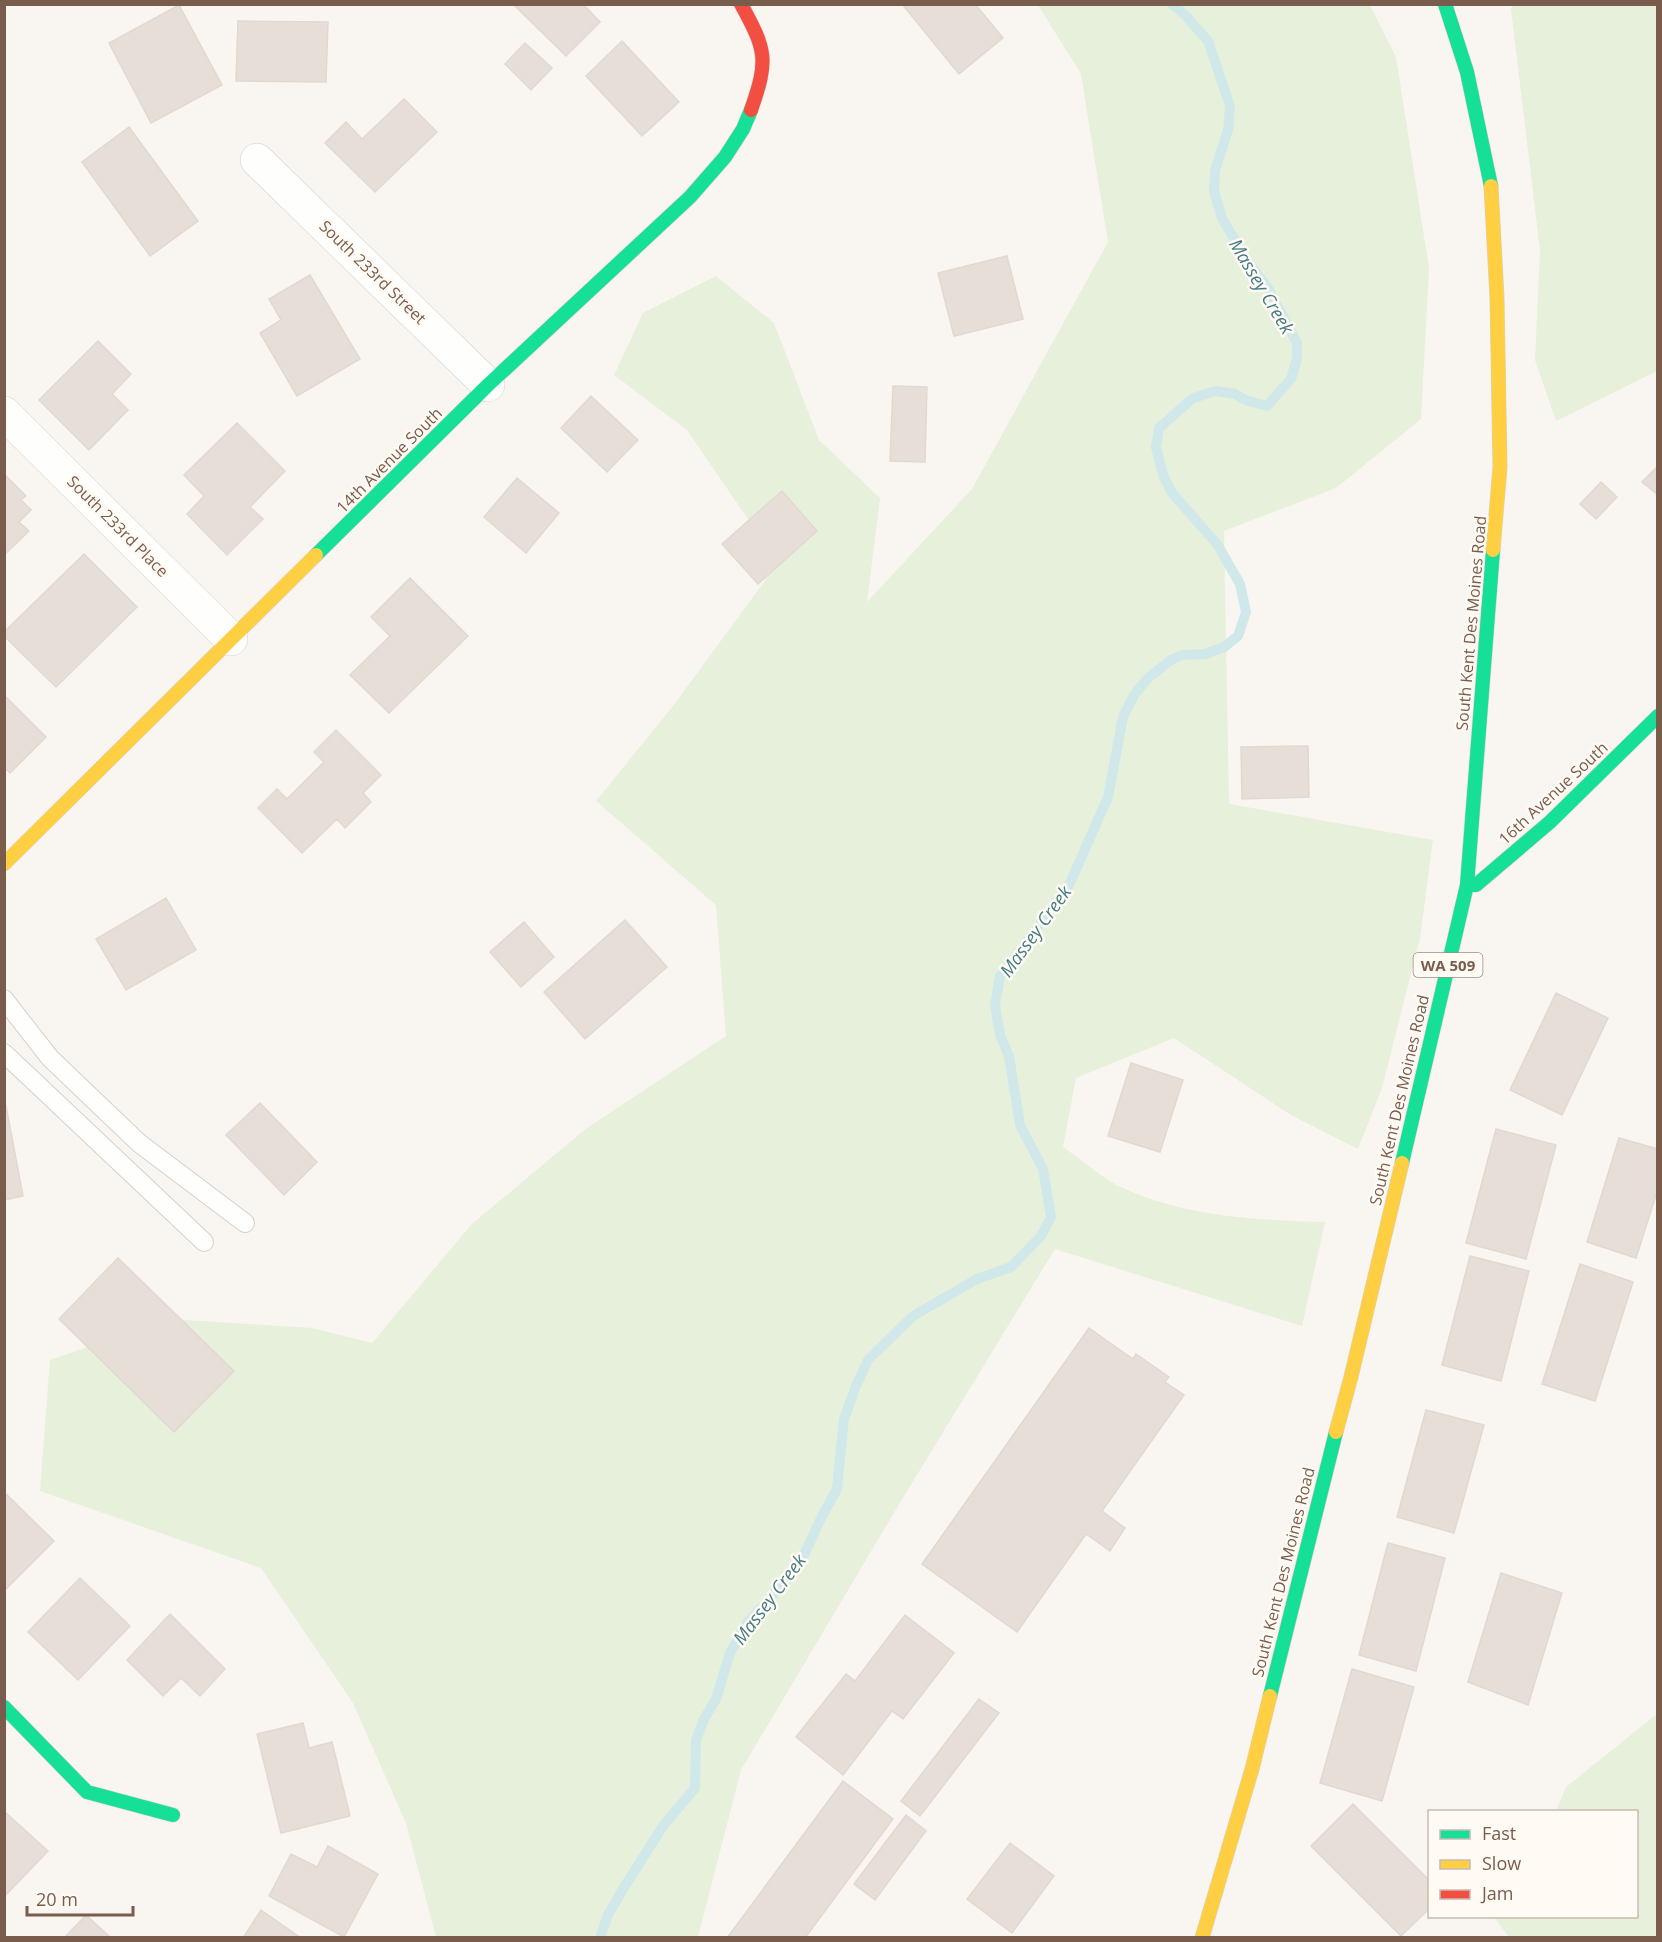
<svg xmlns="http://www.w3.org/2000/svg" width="1662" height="1942" font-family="'Open Sans',sans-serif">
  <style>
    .green { fill: #e7f0db }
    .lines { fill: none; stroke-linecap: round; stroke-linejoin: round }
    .stream { stroke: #d0e8ea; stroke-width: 10 }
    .building { fill: #e6ded7; stroke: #e2d8d2; stroke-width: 1.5 }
    .lane-casing { stroke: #d7d1cb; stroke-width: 20 }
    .street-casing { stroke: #d7d1cb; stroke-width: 34 }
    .fast-casing { stroke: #d9d2cb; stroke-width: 15 }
    .slow-casing { stroke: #d9d2cb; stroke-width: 15 }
    .jam-casing { stroke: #d9d2cb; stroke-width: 15 }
    .lane { stroke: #fefefd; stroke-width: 18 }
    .street { stroke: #fefefd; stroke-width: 33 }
    .fast { stroke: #16e098; stroke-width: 14 }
    .slow { stroke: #ffcf43; stroke-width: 14 }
    .jam { stroke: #f24e42; stroke-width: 14 }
    .labels { text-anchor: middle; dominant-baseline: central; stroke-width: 5; stroke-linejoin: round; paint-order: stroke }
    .shield { fill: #fffaf3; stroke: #a28b7f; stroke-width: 1.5 }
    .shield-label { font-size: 15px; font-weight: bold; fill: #7a5c4d }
    .street-label { font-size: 16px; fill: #7a5c4d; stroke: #fffaf3 }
    .water-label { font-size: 18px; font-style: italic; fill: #437c86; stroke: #fffaf3 }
  </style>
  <rect width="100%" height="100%" fill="#f9f5f0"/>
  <path class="green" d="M 1038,5 L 1370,5 L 1396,57 L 1429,268 L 1421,419 L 1336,488 L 1224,531 L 1229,804 L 1433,840 L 1420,938 L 1382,1088 L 1358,1149 L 1291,1115 L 1174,1038 L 1076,1078 L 1063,1147 C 1081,1159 1104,1180 1123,1188 C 1186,1217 1257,1220 1325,1222 L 1302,1326 L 1055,1249 L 901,1501 L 741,1770 L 698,1937 L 436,1937 L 406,1823 L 353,1703 L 261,1568 L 40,1491 L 50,1360 L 169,1319 L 312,1328 L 372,1343 L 472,1224 L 587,1128 L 726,1036 L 716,905 L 596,801 L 673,706 L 778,563 L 687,430 L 614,375 L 643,313 L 716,276 L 774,323 L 819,440 L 880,498 L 867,602 L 972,489 L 1108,242 L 1081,74 Z
    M 1513,5 L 1657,5 L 1657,371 L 1556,421 L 1535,360 L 1540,250 L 1511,9 Z
    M 1657,1714 L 1657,1937 L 1509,1937 L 1494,1917 L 1636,1916 L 1636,1812 L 1556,1811 L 1566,1787 Z"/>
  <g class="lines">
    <path class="stream" d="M 600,1938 L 608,1915 L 623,1889 L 663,1826 L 695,1788 L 696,1740 L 704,1719 L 716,1699 L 730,1653 L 747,1623 L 798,1568 L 822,1516 L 837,1489 L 844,1419 L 856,1386 L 868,1360 L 913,1316 L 977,1279 L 1011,1267 L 1041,1236 L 1051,1217 L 1043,1169 L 1020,1125 L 1009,1056 L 1000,1035 L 995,1005 L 1000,976 L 1023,947 L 1070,883 L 1108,797 L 1123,717 L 1134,695 L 1148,678 L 1171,660 L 1182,655 L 1205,654 L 1224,647 L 1238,636 L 1246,612 L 1240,584 L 1217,544 L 1172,493 L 1163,475 L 1156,447 L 1159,428 L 1193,398 L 1216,391 L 1235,394 L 1245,400 L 1267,406 L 1291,379 L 1297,359 L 1297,343 L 1268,288 L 1246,259 L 1222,218 L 1214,191 L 1215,170 L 1228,130 L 1230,106 L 1208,41 L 1185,15 L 1172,4"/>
  </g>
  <path class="building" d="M 513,4 L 583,4 L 600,22 L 566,56 Z
    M 902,4 L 975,4 L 1003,38 L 959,74 Z
    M 179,5 L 222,85 L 151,123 L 109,43 Z
    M 238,21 L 328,22 L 326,82 L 236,81 Z
    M 622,41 L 679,102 L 642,136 L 586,76 Z
    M 525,43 L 552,68 L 531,90 L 505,64 Z
    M 404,99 L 437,132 L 375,192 L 325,143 L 346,122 L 362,139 Z
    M 129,127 L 198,221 L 150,256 L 82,162 Z
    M 1007,256 L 1023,319 L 954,336 L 938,273 Z
    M 310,275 L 360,359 L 297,396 L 260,333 L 281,320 L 269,299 Z
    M 98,341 L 131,374 L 112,394 L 128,410 L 89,450 L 39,400 Z
    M 893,386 L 927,387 L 925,462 L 890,461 Z
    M 591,396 L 638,440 L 607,472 L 561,428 Z
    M 237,423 L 285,471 L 250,507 L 263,519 L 227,555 L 187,514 L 204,496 L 184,475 Z
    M 1658,466 L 1658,495 L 1642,482 Z
    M 4,474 L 26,496 L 21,500 L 31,510 L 19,522 L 29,531 L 4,555 Z
    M 517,478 L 559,513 L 526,553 L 484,517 Z
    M 1601,482 L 1617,497 L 1596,519 L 1580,504 Z
    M 782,491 L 817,531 L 758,584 L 722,544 Z
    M 84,554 L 137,607 L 56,687 L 4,636 L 4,632 Z
    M 410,578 L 468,636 L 389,713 L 350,675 L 390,636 L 371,617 Z
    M 4,695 L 46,737 L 10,773 L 4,767 Z
    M 336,730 L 381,775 L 363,793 L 371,802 L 345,828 L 337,819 L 302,853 L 258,808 L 277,789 L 287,799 L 324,762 L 314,752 Z
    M 1308,746 L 1309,797 L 1242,799 L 1241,747 Z
    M 166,898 L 196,950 L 126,990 L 96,939 Z
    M 625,920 L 667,967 L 585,1039 L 544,992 Z
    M 524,922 L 554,957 L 521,987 L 490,952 Z
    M 1556,993 L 1608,1018 L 1562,1115 L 1510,1090 Z
    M 1131,1063 L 1183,1080 L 1160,1152 L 1108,1136 Z
    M 260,1103 L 317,1162 L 284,1195 L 226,1135 Z
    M 4,1106 L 6,1106 L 23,1196 L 4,1200 Z
    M 1496,1129 L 1556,1145 L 1526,1259 L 1466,1243 Z
    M 1619,1138 L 1658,1149 L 1658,1189 L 1636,1258 L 1587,1242 Z
    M 1470,1256 L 1529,1271 L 1501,1381 L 1442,1365 Z
    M 118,1258 L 234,1371 L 174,1432 L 59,1319 Z
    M 1580,1264 L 1633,1282 L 1595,1401 L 1542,1384 Z
    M 1089,1328 L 1133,1359 L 1136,1354 L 1169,1377 L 1165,1382 L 1184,1395 L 1102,1511 L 1125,1528 L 1110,1551 L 1086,1534 L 1017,1632 L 922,1564 Z
    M 1426,1410 L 1484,1425 L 1454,1533 L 1397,1517 Z
    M 4,1492 L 54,1541 L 4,1591 Z
    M 1388,1543 L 1445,1558 L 1416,1671 L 1359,1655 Z
    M 1501,1573 L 1562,1593 L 1528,1705 L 1468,1682 Z
    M 80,1578 L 130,1626 L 78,1680 L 28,1632 Z
    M 170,1614 L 225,1669 L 200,1696 L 181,1678 L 163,1696 L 127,1660 Z
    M 905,1615 L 954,1653 L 903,1719 L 892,1711 L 843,1775 L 796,1737 L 846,1674 L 855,1681 Z
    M 1352,1669 L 1414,1687 L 1382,1801 L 1320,1783 Z
    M 979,1699 L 999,1713 L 920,1816 L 901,1801 Z
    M 303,1723 L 309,1748 L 332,1742 L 350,1816 L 281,1833 L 257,1734 Z
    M 843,1781 L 893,1819 L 805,1938 L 727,1938 Z
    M 1353,1804 L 1430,1881 L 1430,1908 L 1401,1936 L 1311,1846 Z
    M 6,1813 L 48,1851 L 4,1897 L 4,1814 Z
    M 906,1815 L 926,1831 L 875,1900 L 854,1884 Z
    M 1010,1843 L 1054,1876 L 1012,1933 L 967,1899 Z
    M 328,1846 L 378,1874 L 344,1937 L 269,1896 L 291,1854 L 317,1867 Z
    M 261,1910 L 301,1938 L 243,1938 Z
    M 86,1915 L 111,1938 L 64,1938 Z"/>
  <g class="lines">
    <defs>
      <path id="lane" d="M 4,999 L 50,1058 L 139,1143 L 245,1223
        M 4,1053 L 204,1242"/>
      <path id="street" d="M 257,160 L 488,385
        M 4,413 L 231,639"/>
      <path id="fast" d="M 1445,4 L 1467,72 L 1491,186
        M 316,555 L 488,385 L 690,197 L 725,157 L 743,129 L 751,110
        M 1467,885 L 1476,885 L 1550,822 L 1658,716
        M 1402,1163 L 1467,885 L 1493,550
        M 1270,1696 L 1336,1432
        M 4,1707 L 87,1792 L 173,1815"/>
      <path id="slow" d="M 1491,186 L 1497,298 L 1500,467 L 1493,550
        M 4,864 L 316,555
        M 1336,1432 L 1351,1377 L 1402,1163
        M 1202,1938 L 1252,1769 L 1270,1696"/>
      <path id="jam" d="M 741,4 C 766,50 769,59 751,110"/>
    </defs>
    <use href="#lane" class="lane-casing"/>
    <use href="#street" class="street-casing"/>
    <use href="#fast" class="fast-casing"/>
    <use href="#slow" class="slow-casing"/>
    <use href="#jam" class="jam-casing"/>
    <use href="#lane" class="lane"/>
    <use href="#street" class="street"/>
    <use href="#fast" class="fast"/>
    <use href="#slow" class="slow"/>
    <use href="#jam" class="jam"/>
  </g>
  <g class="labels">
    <rect class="shield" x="1413.5" y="953" width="69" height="24" rx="4.5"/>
    <g class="shield-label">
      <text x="1448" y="965">WA 509</text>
    </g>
    <g class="street-label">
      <text transform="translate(373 272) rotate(44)">South 233rd Street</text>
      <text transform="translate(389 460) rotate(-45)">14th Avenue South</text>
      <text transform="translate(118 526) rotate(45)">South 233rd Place</text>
      <text transform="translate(1471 623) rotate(-85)">South Kent Des Moines Road</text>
      <text transform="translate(1553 793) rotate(-43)">16th Avenue South</text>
      <text transform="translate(1399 1100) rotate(-77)">South Kent Des Moines Road</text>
      <text transform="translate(1283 1572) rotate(-76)">South Kent Des Moines Road</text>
    </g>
    <g class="water-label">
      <text transform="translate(1262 286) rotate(59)">Massey Creek</text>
      <text transform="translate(1035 931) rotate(-54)">Massey Creek</text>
      <text transform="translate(769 1599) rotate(-53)">Massey Creek</text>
    </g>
  </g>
  <rect width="1662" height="1942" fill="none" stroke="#7a5c4d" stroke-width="12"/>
  <rect x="1428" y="1810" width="210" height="108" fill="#fffaf3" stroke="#cabbb1" stroke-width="1.5"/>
  <rect x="1440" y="1830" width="30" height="9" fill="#16e098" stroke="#cabbb1" stroke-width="1.5"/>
  <text x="1482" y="1840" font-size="18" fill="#7a5c4d">Fast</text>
  <rect x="1440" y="1860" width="30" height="9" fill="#ffcf43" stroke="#cabbb1" stroke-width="1.5"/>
  <text x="1482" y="1870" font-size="18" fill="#7a5c4d">Slow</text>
  <rect x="1440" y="1890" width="30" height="9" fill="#f24e42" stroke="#cabbb1" stroke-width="1.5"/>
  <text x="1482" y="1900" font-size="18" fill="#7a5c4d">Jam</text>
  <path d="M27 1906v9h106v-9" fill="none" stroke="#7a5c4d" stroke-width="3"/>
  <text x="36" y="1906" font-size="18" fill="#7a5c4d" stroke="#fffaf3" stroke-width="4.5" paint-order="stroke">20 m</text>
</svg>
